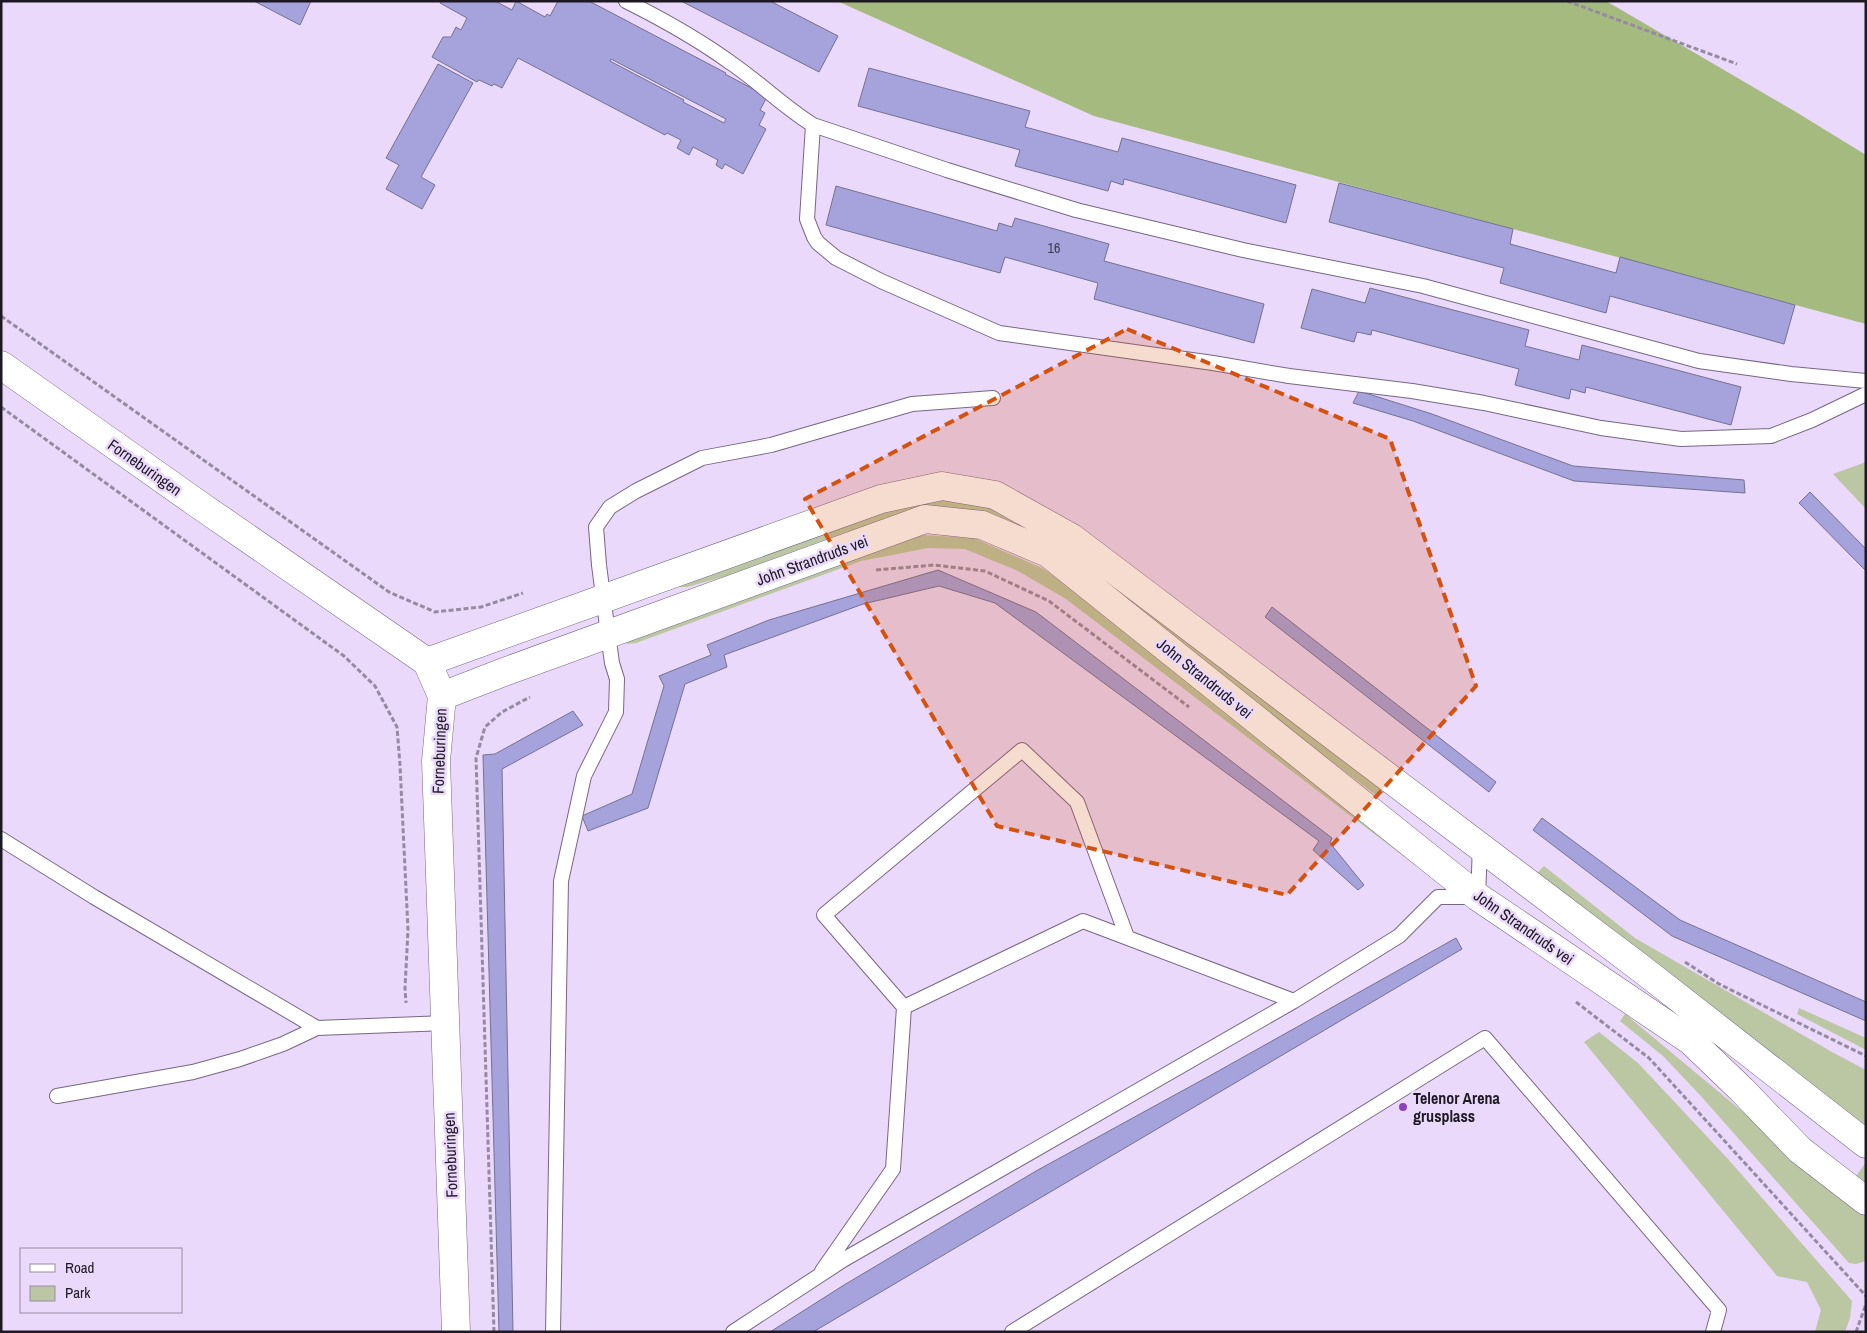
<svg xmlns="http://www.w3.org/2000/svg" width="1867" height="1333" font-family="'Archivo Narrow',sans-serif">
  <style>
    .green { fill: #bac7a2 }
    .forest { fill: #a5ba7e }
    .building { fill: #a5a2dc; stroke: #737291; fill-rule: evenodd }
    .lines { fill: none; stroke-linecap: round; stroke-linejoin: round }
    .service-casing { stroke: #776784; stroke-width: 16 }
    .tertiary-casing { stroke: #776784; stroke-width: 29 }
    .path { stroke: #968aa2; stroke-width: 3; stroke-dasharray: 5 2.5; stroke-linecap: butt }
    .service { stroke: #fff; stroke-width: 14 }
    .tertiary { stroke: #fff; stroke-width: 28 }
    .marked { fill: #d4520e; fill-opacity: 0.2; stroke: #d4520e; stroke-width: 4; stroke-dasharray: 10 6; stroke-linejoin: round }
    .poi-dot { fill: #8c45b8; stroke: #ead9fa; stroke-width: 2 }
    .labels { text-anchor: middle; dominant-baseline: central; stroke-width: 5; stroke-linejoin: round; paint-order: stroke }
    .number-label { font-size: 14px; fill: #403a51 }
    .street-label { font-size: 16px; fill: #1e1823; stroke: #ead9fa }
    .poi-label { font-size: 16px; font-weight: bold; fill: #1e1823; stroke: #ead9fa; text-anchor: start }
  </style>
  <rect width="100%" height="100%" fill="#ead9fa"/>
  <path class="green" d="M 1866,462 L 1866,509 L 1833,474 Z
    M 941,499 L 968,500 L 1008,513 L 1080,556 L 1385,792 L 1377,796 L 1085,573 L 1041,543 L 897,517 L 846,532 L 726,576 L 687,587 L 670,587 L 874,512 Z
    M 923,535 L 974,538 L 1042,568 L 1092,602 L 1424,853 L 1419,868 L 1066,599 L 1018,571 L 965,549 L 928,548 L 861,561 L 636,643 L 627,644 L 625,640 L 858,549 Z
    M 1544,866 L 1635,938 L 1832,1052 L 1866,1070 L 1866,1126 L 1533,877 Z
    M 1799,1008 L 1866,1038 L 1866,1050 L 1797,1014 Z
    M 1625,1014 L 1843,1195 L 1866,1162 L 1866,1261 L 1856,1264 L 1849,1263 L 1699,1094 L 1663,1056 L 1620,1021 Z
    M 1599,1032 L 1638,1063 L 1728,1159 L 1852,1301 L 1850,1318 L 1845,1332 L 1815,1332 L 1821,1310 L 1807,1282 L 1777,1276 L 1584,1042 Z"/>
  <path class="forest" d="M 837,1 L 1606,1 L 1796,112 L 1866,155 L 1866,324 L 1094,116 Z"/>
  <path class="building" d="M 254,1 L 311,1 L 300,25 Z
    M 441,1 L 495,1 L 512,10 L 516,1 L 545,17 L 547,14 L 550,16 L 558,1 L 589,1 L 726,73 L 725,74 L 755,90 L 757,89 L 768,95 L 760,110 L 765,113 L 759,125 L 766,129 L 743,174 L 725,164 L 722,169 L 716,165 L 718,160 L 693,147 L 689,155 L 677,148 L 681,140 L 667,133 L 665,135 L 518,58 L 502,88 L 494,84 L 492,86 L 479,80 L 477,82 L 432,57 L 443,37 L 451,37 L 456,27 L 461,30 L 467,18 L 440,3 ZM 611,59 L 726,119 L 724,123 L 683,102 L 684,100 L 610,61 Z
    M 681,1 L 770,1 L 838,36 L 819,72 Z
    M 438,64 L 473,83 L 421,177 L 435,185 L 422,209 L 386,189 L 399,165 L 386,158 Z
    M 869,68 L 1030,111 L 1025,127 L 1118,152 L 1122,138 L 1296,185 L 1286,223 L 1124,179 L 1123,185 L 1111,181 L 1108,191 L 1015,166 L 1020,150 L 858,106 Z
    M 1339,183 L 1513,229 L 1510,244 L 1616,273 L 1620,257 L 1795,305 L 1784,344 L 1610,296 L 1606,313 L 1500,283 L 1504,268 L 1329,222 Z
    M 836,186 L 997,231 L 999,223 L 1012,227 L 1015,218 L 1109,244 L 1104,261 L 1264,304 L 1254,343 L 1094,299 L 1098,283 L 1005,257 L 1000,273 L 826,225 Z
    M 1370,288 L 1529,330 L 1525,346 L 1579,360 L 1582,345 L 1741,387 L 1731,425 L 1586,387 L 1585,393 L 1571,389 L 1569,399 L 1515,385 L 1519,369 L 1372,330 L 1371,335 L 1357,332 L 1354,342 L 1301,328 L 1312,289 L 1365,303 Z
    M 1359,391 L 1432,414 L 1573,466 L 1744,480 L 1745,493 L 1574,481 L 1413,421 L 1353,403 Z
    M 1810,492 L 1866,549 L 1866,571 L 1799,503 Z
    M 938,570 L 1036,612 L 1332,838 L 1330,843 L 1364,885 L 1358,890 L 1313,850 L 1319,841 L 995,603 L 939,586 L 863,604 L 724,655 L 727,667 L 685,684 L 648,808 L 588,831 L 582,816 L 632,794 L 664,686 L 659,676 L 711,655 L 707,645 L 769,620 Z
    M 1272,607 L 1496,782 L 1489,792 L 1265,617 Z
    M 573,711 L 583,725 L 502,769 L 513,1332 L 499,1332 L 483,755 L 495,754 Z
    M 1542,818 L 1680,920 L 1866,1002 L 1866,1021 L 1672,936 L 1533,830 Z
    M 1456,938 L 1462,949 L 813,1332 L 770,1332 L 844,1285 L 1036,1171 L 1213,1074 Z"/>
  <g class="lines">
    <defs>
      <path id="service" d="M 626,1 C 662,19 698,39 731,63 C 759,82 784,107 813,125 L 947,170 L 1076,210 L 1243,250 L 1423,286 L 1699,361 L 1791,374 L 1866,381
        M 813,125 L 807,219 L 814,237 L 818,243 L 836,258 L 881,281 L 999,333 L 1213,363 L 1289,376 L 1412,391 L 1484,403 L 1601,428 L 1681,439 L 1771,436 L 1812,420 L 1866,394
        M 1,839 L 94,897 L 317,1028
        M 904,1007 L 824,915 L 1022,750 L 1077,802 L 1127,937
        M 57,1096 L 193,1072 L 240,1059 L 283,1044 L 317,1028 L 446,1023
        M 822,1271 L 893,1169 L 904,1007 L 1083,921 L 1294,1001
        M 553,1332 L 561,881 L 584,776 L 616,712 L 617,679 L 612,663 L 608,634 L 599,565 L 596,527 L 610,507 L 636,491 L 702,458 L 771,445 L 912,404 L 993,398
        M 733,1332 L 843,1260 L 1294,1001 L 1399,936 L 1438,897 L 1478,897 L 1480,846
        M 1012,1332 L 1485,1038 L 1719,1310 L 1713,1332"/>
      <path id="tertiary" d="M 1,365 L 198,504 L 427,662 L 442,696 L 436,761 L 456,1332
        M 427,662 L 881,499 L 942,486 L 995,495 L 1072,538 L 1643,970 L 1866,1144
        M 442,696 L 504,672 L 925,519 L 982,525 L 1048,553 L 1478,897 L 1691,1041 L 1742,1090 L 1800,1150 L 1866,1201"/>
    </defs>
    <use href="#service" class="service-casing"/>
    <use href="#tertiary" class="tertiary-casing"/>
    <path class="path" d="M 1567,1 L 1737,64
      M 1,316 L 389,592 L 435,612 L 481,607 L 523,593
      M 1,407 L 344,656 L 375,686 L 397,727 L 400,765 L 408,930 L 405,988 L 406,1003
      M 876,570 L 934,565 L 985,571 L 1049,601 L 1189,707
      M 1685,962 L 1719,984 L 1866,1056
      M 1576,1002 L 1649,1058 L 1866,1296
      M 494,1332 L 476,758 L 485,727 L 502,712 L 530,697
      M 1856,1332 L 1866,1304"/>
    <use href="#service" class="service"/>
    <use href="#tertiary" class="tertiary"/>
  </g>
  <path class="marked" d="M 1127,329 L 1390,439 L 1476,686 L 1287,895 L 997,826 L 805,499 Z"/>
  <circle class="poi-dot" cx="1403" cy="1107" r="5"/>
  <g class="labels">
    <g class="number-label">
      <text x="1054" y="248">16</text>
    </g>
    <g class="street-label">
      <text transform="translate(145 467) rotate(35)">Forneburingen</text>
      <text transform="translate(812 560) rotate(-20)">John Strandruds vei</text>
      <text transform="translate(1205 678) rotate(39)">John Strandruds vei</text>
      <text transform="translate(439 751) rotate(-88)">Forneburingen</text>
      <text transform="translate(1524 927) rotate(35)">John Strandruds vei</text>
      <text transform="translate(450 1155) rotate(-92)">Forneburingen</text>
    </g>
    <g class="poi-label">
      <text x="1413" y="1098">Telenor Arena<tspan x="1413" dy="18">grusplass</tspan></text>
    </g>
  </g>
  <rect width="1867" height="1333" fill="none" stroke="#1e1823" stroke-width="5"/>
  <rect x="20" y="1248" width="162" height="65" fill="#ead9fa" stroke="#988ca4"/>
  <rect x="30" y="1264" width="25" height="8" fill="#ffffff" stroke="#988ca4"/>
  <text x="65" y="1273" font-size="15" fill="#1e1823">Road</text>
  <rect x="30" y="1286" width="25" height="15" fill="#bac7a2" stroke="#988ca4"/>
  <text x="65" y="1298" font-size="15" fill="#1e1823">Park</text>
</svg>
